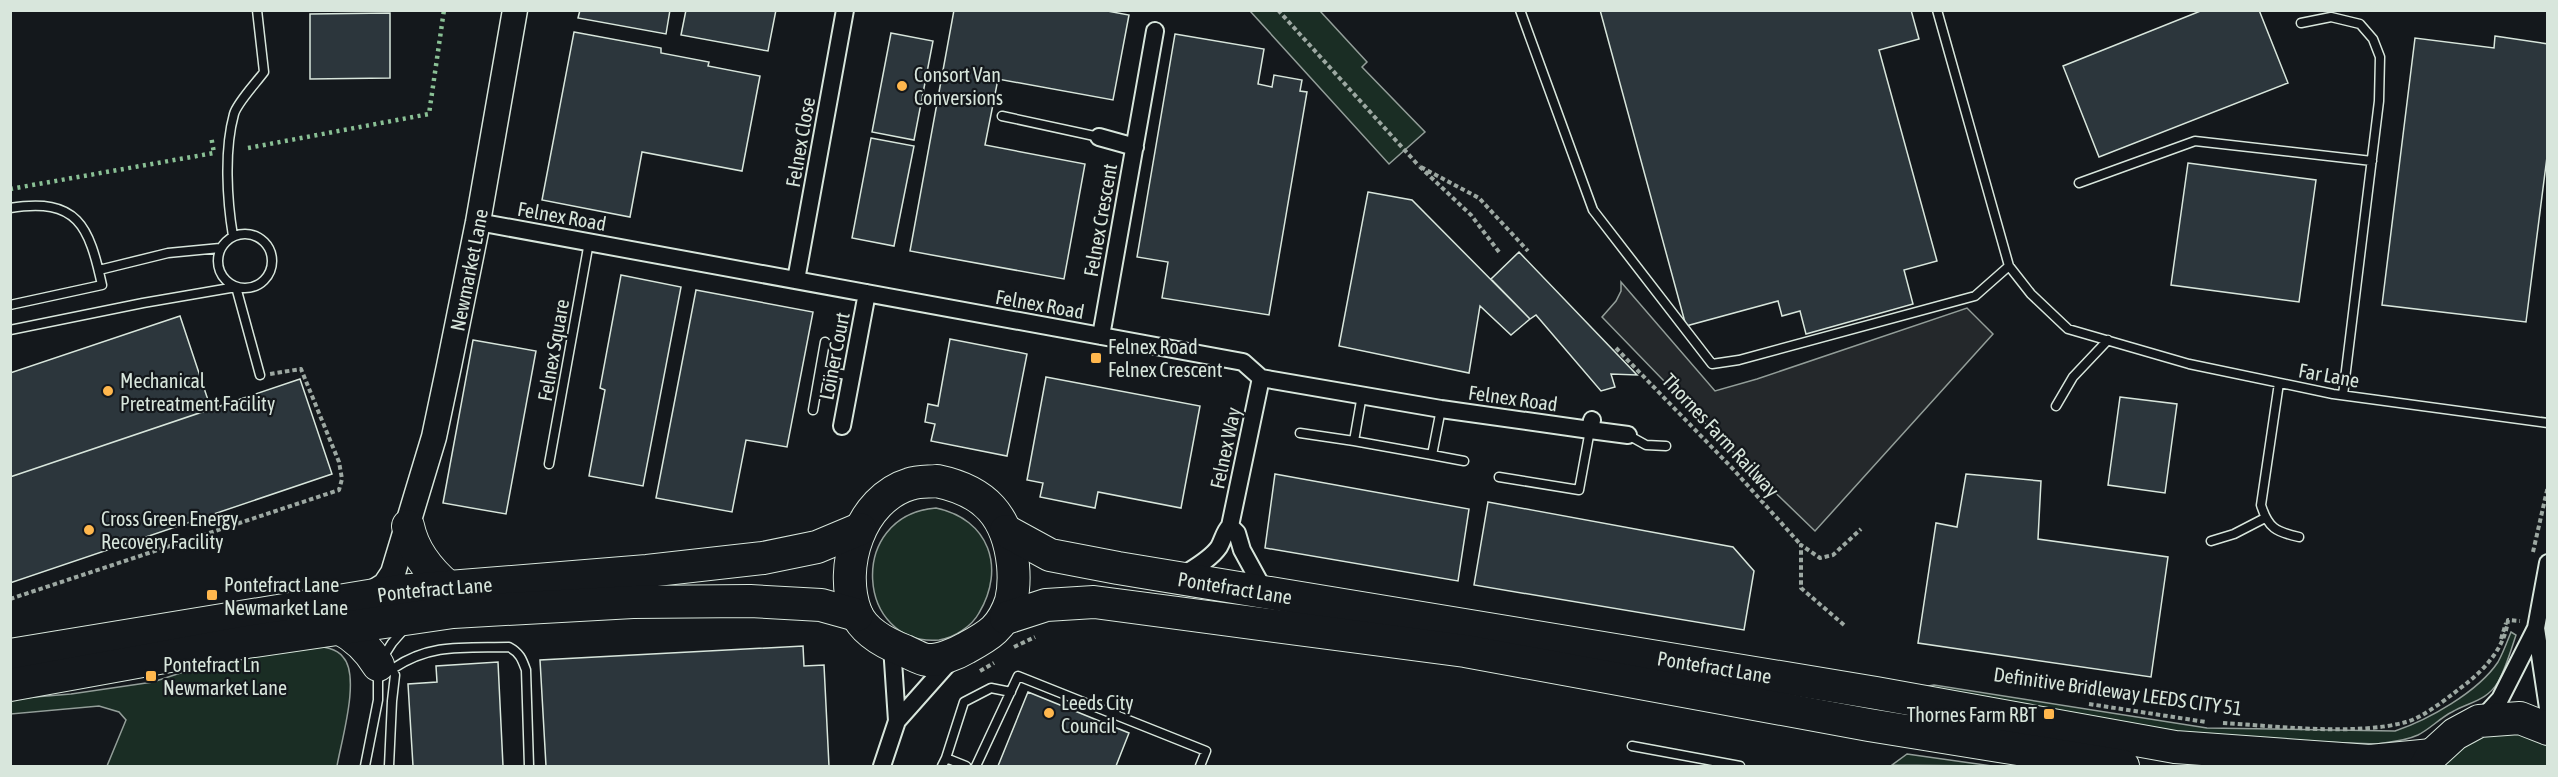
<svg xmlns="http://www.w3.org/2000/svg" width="2558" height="777" font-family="'Asap Condensed',sans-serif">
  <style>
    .green { fill: #1a2d24; stroke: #939e99; stroke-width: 1.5 }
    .parking { fill: #24282b; stroke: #939e99; stroke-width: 1.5 }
    .building { fill: #2c363c; stroke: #d8e6dc; stroke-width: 1.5 }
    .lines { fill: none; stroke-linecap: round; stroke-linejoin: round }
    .lane-casing { stroke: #d8e6dc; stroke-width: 11 }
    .street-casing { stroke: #d8e6dc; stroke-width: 20 }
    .secondary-casing { stroke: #d8e6dc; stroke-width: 27 }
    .highway-casing { stroke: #d8e6dc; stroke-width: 34 }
    .path { stroke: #9da8a2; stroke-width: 4; stroke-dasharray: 4.5 3; stroke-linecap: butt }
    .lane { stroke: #14181c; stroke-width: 8 }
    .street { stroke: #14181c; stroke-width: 16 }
    .secondary { stroke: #14181c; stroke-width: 24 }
    .highway { stroke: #14181c; stroke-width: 32 }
    .hedge { stroke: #8ac095; stroke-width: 4.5; stroke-dasharray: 3 4.5; stroke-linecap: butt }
    .poi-dot { fill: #ffb74d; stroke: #14181c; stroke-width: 2 }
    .labels { text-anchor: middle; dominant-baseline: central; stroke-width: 4.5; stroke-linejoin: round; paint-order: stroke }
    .poi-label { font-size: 20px; fill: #d8e6dc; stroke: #14181c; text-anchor: start }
    .street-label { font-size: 20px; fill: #d8e6dc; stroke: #14181c }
  </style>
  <rect width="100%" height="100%" fill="#14181c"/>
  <path class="green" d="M 1250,11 L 1320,11 L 1367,62 L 1362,67 L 1425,132 L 1389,164 Z
    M 936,508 C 989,519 1006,568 979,613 C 972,626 954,638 939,640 C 856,647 846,515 936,508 Z
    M 2511,632 L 2516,635 C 2511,650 2506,668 2498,682 C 2487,701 2469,702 2452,712 C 2440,718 2430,729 2418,735 C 2405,741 2391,742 2377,744 L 2206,738 L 1916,688 L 1934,685 L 2207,728 L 2395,731 C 2428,720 2478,692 2498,662 C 2503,653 2507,642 2511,632 Z
    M 313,646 C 324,647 336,648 343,657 C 361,676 341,742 337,766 L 107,766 L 126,720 L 119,712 L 99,706 L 11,714 L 11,699 L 71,694 L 153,682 L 208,664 Z
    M 2523,731 L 2547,745 L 2547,766 L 2443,766 L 2458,747 L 2479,735 Z
    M 1907,754 L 1992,766 L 1892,765 Z"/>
  <path class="parking" d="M 1621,282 L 1715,391 L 1757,379 L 1967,308 L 1993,334 L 1815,531 L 1726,445 L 1602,317 L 1616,301 L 1621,291 Z"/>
  <path class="building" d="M 580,10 L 670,10 L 666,34 L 578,18 Z
    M 686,10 L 776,10 L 768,51 L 681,35 Z
    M 954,10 L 1102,10 L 1129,15 L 1113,100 L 998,79 L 985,145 L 1085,164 L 1064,279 L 910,251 Z
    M 1600,10 L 1911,10 L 1919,39 L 1879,50 L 1937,261 L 1904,270 L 1913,304 L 1806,334 L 1800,311 L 1782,316 L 1778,301 L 1686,326 Z
    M 2203,10 L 2259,10 L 2288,83 L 2099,157 L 2063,66 Z
    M 390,13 L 390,78 L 310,79 L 310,14 Z
    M 574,32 L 661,48 L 661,53 L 709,62 L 708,66 L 760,76 L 742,171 L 642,152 L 630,217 L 542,200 Z
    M 891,33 L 933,41 L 914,140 L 872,132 Z
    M 1175,34 L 1264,49 L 1258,84 L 1272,87 L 1274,75 L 1302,80 L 1300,91 L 1307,92 L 1269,315 L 1162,298 L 1168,262 L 1137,257 Z
    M 2495,36 L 2548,44 L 2548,149 L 2526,322 L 2382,305 L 2415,38 L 2494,48 Z
    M 871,138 L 914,146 L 894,246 L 852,238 Z
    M 2188,163 L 2316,180 L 2299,302 L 2171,285 Z
    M 1368,192 L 1412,200 L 1530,319 L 1511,335 L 1480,306 L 1469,373 L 1339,346 Z
    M 1519,252 L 1637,375 L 1611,374 L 1615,387 L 1601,391 L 1536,315 L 1530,319 L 1491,279 Z
    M 621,275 L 681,287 L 643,486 L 589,476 L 605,390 L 600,388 Z
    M 696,290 L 813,312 L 787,447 L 746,440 L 732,512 L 656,498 Z
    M 180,316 L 211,409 L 10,477 L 10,373 Z
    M 950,339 L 1027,354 L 1007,456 L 931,441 L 935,424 L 925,422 L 928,404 L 938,406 Z
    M 473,340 L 536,351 L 506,514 L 443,503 Z
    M 1046,377 L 1200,406 L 1181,508 L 1098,492 L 1095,508 L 1040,497 L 1043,483 L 1027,480 Z
    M 300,379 L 332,474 L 10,583 L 10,477 Z
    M 2120,397 L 2177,404 L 2165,493 L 2108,485 Z
    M 1275,474 L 1469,509 L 1458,581 L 1265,548 Z
    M 1966,474 L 2041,481 L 2038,539 L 2168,557 L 2151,677 L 1918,643 L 1936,523 L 1957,527 Z
    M 1488,502 L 1733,547 L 1754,571 L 1744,630 L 1474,585 Z
    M 803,646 L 804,666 L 824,665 L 829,766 L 546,766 L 540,660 Z
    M 498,662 L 503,766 L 413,766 L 408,684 L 437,682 L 436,666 Z
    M 1028,692 L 1129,733 L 1116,766 L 998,766 Z"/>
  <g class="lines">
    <defs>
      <path id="lane" d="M 1520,10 L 1593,210 L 1712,364 L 1739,360 L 1975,296 L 2009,266
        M 1937,10 L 2009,266 L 2031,294 L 2068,329 L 2189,364 L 2333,394 L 2548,423
        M 2301,23 L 2331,17 L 2360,24 L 2373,39 L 2380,57 L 2379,101 L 2343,395
        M 1002,116 L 1099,137
        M 2079,183 L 2195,141 L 2372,161
        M 10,208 C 78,197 89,226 102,285 L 10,305
        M218 261a27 27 0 1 1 54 0a27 27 0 1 1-54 0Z
        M 233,236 C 227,200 224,150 234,114 C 237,103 256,83 264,72 L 257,10
        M 99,270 L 168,253 L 220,248
        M 10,330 L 143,303 L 236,287 L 260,375
        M 825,342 L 820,370 L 852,376
        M 2279,383 L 2261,505 C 2268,528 2276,532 2299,537
        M 1362,395 L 1354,441 L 1432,455 L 1441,409
        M 2056,406 L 2073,377 L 2108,340
        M 813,410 L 820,370
        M 1300,433 L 1354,441
        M 1628,435 L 1646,445 L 1666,446
        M 1432,455 L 1464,461
        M 549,464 L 589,242
        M 1499,477 L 1579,490 L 1590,430
        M 2211,541 L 2234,534 L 2265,518
        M 394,668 C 431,643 465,648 509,647 C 520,653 522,659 526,670 L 529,766
        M 1632,746 L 1740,766
        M 946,758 L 964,702 L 991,688 L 1011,692
        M 365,766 L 378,700 L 378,665 L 392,643 L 406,627
        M 389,766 L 392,701 L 395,675 L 391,667
        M 942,766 L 946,758 L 966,766
        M 976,766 L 1018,676 L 1206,751 L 1200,766"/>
      <path id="street" d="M 1099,137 L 1135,147
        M 478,222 L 1243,362 L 1261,378 L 1441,409 L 1590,430
        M 796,280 L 845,10
        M 1101,336 L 1155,31
        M 1592,420 L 1590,430 L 1628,435
        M 842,426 L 867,293
        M 1230,526 L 1237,533 L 1242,550 L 1265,592
        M 1180,577 C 1192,569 1210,560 1219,547 C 1223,540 1224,532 1230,526 L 1261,378
        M 2536,628 L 2548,708
        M 892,646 L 897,721
        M 2480,721 L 2500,699 L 2536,628 L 2548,563
        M 882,766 L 897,721 L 952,659"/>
      <g id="secondary">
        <path id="s1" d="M 369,595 L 385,585 L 393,573 L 434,437 L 449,366 L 478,222 L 515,10"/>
      </g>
      <g id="highway">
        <path d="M 937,481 C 985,491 1008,516 1013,565 C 1014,576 1014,589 1011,601 C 1002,628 990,635 966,648 C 956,654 938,661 927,660 C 920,659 912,654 905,651 C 887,644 864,632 856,613 C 838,567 860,499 910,484 C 918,481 929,482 937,481 Z"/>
        <path d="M 408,526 C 413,551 428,570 448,587"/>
        <path id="s2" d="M 1006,531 L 1050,555 L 1118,568 L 1876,693 L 2175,747 L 2370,761 L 2432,755"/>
        <path d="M 1006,618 L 1046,605 L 1094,602 L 1465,651 L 1869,725 L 2123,766"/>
        <path d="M 339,628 C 356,637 368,648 378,665"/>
        <path id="s3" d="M 10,655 L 399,591 L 647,571 L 763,558 L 817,547 L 860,529"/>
        <path d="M 10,685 L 247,642 L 453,612 L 633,602 L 750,601 L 821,605 L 857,615"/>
        <path d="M 2426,766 L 2432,755 L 2455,734 L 2479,721 L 2520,718 L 2548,729"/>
      </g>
    </defs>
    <use href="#lane" class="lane-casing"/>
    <use href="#street" class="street-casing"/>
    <use href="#secondary" class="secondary-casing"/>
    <use href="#highway" class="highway-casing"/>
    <path class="path" d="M 1278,10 L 1419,166
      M 1499,252 L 1471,215 L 1419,166 L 1479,198 L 1528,251
      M 1616,348 L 1732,468 L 1801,545
      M 2533,552 L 2548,486
      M 10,599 L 339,490 L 342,479 L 339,462 L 301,369 L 270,374
      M 1844,625 L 1801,588 L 1801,545 L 1820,558 L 1833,555 L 1861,529
      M 2501,639 L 2506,623
      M 1014,647 L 1035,637
      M 980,671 L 994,663
      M 2089,704 L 2206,722
      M 2223,723 C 2275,726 2356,736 2406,722 C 2425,717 2451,695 2467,683 C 2487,667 2505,646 2508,620 L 2520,621"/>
    <use href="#lane" class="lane"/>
    <use href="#street" class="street"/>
    <use href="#secondary" class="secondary"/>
    <use href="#highway" class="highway"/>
    <path class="hedge" d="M 248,148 L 429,114 L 444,10
      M 10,189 L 214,153 L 211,136"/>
  </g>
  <g class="poi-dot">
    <circle cx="902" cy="86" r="6"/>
    <rect x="1090" y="352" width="12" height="12" rx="3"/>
    <circle cx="108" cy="391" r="6"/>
    <circle cx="89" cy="530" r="6"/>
    <rect x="206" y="589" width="12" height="12" rx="3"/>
    <rect x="145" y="670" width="12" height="12" rx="3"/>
    <circle cx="1049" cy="713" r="6"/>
    <rect x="2043" y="708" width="12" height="12" rx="3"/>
  </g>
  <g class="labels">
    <g class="poi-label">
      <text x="914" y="74">Consort Van<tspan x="914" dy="23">Conversions</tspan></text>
      <text x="1108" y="346">Felnex Road<tspan x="1108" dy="23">Felnex Crescent</tspan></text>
      <text x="120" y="380">Mechanical<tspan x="120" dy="23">Pretreatment Facility</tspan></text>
      <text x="101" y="518">Cross Green Energy<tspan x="101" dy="23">Recovery Facility</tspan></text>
      <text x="224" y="584">Pontefract Lane<tspan x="224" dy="23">Newmarket Lane</tspan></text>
      <text x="163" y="664">Pontefract Ln<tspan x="163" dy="23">Newmarket Lane</tspan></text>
      <text x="1061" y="702">Leeds City<tspan x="1061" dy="23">Council</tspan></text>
      <text x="2037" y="714" text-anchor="end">Thornes Farm RBT</text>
    </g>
    <g class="street-label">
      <text transform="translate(800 142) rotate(-80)">Felnex Close</text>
      <text transform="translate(562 216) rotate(10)">Felnex Road</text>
      <text transform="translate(1100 220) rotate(-80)">Felnex Crescent</text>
      <text stroke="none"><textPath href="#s1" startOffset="346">Newmarket Lane</textPath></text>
      <text transform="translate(1040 304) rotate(10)">Felnex Road</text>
      <text transform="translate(553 350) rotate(-80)">Felnex Square</text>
      <text transform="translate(834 356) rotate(-79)">Loiner Court</text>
      <text transform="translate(2329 375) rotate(10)">Far Lane</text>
      <text transform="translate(1513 398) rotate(8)">Felnex Road</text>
      <text transform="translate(1721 435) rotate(47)">Thornes Farm Railway</text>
      <text transform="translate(1225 448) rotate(-78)">Felnex Way</text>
      <text stroke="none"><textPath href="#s2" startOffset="238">Pontefract Lane</textPath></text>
      <text stroke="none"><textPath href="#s3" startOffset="430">Pontefract Lane</textPath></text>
      <text stroke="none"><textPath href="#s2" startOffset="724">Pontefract Lane</textPath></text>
      <text transform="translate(2118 691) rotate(8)">Definitive Bridleway LEEDS CITY 51</text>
    </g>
  </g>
  <rect width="2558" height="777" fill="none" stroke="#d8e6dc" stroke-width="24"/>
</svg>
